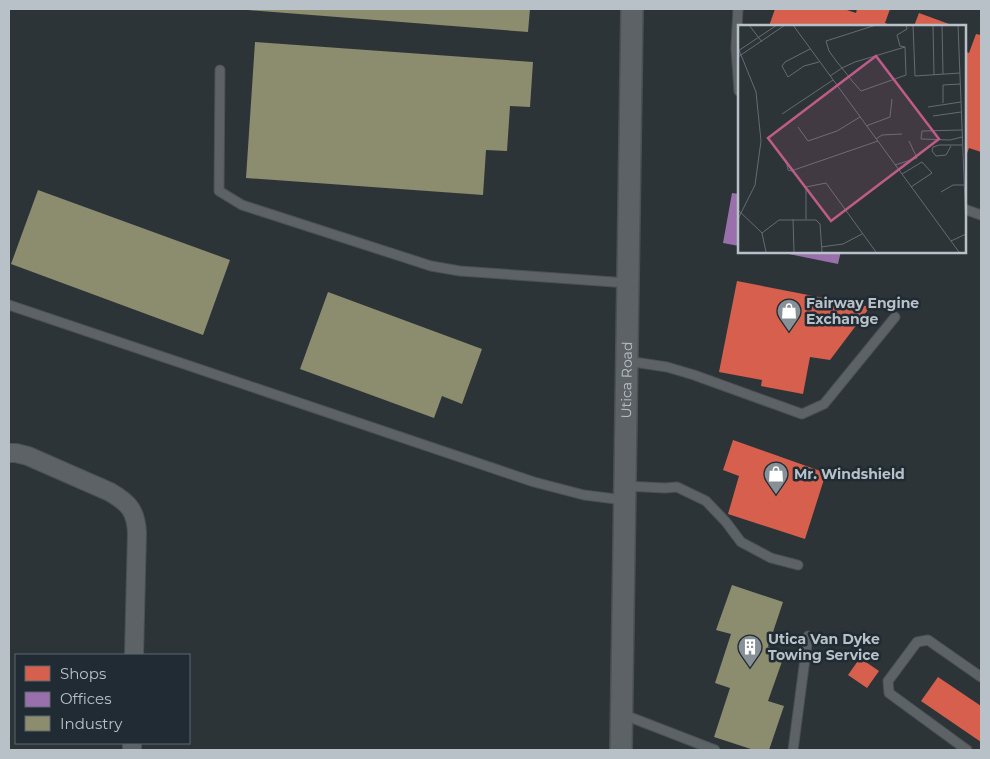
<svg xmlns="http://www.w3.org/2000/svg" width="990" height="759" font-family="Montserrat,sans-serif">
  <style>
    .shops { fill: #d6604d }
    .offices { fill: #9970ab }
    .industry { fill: #8c8c6e }
    .lines { fill: none; stroke-linecap: round; stroke-linejoin: round }
    .service-casing { stroke: #4b5053; stroke-width: 11 }
    .minor-casing { stroke: #4b5053; stroke-width: 20 }
    .tertiary-casing { stroke: #4b5053; stroke-width: 24 }
    .service { stroke: #5d6266; stroke-width: 9 }
    .minor { stroke: #5d6266; stroke-width: 18 }
    .tertiary { stroke: #5d6266; stroke-width: 21 }
    .labels { text-anchor: middle; dominant-baseline: central; stroke-width: 5; stroke-linejoin: round; paint-order: stroke }
    .poi-label { font-size: 14px; font-weight: bold; fill: #b8c1c8; stroke: #212b33; text-anchor: start }
    .street-label { font-size: 14px; fill: #b8c1c8; stroke: #212b33 }
    .inset-road { fill: none; stroke: #656c72; stroke-width: 1 }
    .view { fill: #be5c87; fill-opacity: 0.15; stroke: #be5c87; stroke-width: 2.5 }
    .inset-edge { fill: none; stroke: #b8c1c8; stroke-width: 2.5 }
  </style>
  <rect width="100%" height="100%" fill="#2d3438"/>
  <path class="shops" d="M 775,9 L 844,9 L 856,13 L 857,9 L 890,9 L 885,23 L 893,26 L 769,26 Z
    M 919,13 L 949,24 L 948,26 L 914,26 Z
    M 976,34 L 981,35 L 981,152 L 969,148 L 964,161 L 964,51 L 969,53 Z
    M 737,281 L 870,307 L 830,360 L 810,357 L 803,394 L 761,386 L 762,380 L 719,372 Z
    M 733,440 L 826,473 L 805,539 L 728,514 L 739,476 L 723,470 Z
    M 860,658 L 879,671 L 867,688 L 848,675 Z
    M 938,677 L 981,706 L 981,742 L 921,701 Z"/>
  <path class="offices" d="M 732,193 L 739,194 L 739,246 L 723,243 Z
    M 774,251 L 841,251 L 838,264 Z"/>
  <path class="industry" d="M 248,9 L 530,9 L 528,32 L 248,10 Z
    M 255,42 L 533,62 L 530,107 L 510,106 L 507,151 L 486,150 L 483,195 L 246,178 Z
    M 38,190 L 230,260 L 203,335 L 11,264 Z
    M 328,292 L 482,349 L 462,404 L 442,396 L 434,418 L 300,369 Z
    M 732,585 L 783,602 L 768,647 L 785,653 L 768,701 L 784,706 L 769,750 L 754,750 L 714,737 L 730,688 L 715,683 L 731,634 L 716,630 Z"/>
  <g class="lines">
    <defs>
      <path id="service" d="M 738,9 L 736,48 L 739,91
        M 220,70 L 219,191 L 242,205 L 431,266 L 460,271 L 628,283
        M 964,209 L 981,215
        M 9,305 L 534,482 L 584,495 L 624,500
        M 627,361 L 667,367 L 694,375 L 802,414 L 824,404 L 895,317
        M 625,486 L 665,488 L 677,487 L 706,501 L 726,522 L 741,542 L 771,558 L 798,565
        M 622,714 L 715,750
        M 793,750 L 808,636
        M 967,750 L 889,693 L 888,681 L 917,642 L 928,640 L 981,677"/>
      <path id="minor" d="M 9,453 L 16,453 L 28,456 L 110,492 C 129,503 136,511 137,533 L 134,655
        M 132,750 L 132,743"/>
      <g id="tertiary">
        <path id="s1" d="M 621,750 L 632,9"/>
      </g>
    </defs>
    <use href="#service" class="service-casing"/>
    <use href="#minor" class="minor-casing"/>
    <use href="#tertiary" class="tertiary-casing"/>
    <use href="#service" class="service"/>
    <use href="#minor" class="minor"/>
    <use href="#tertiary" class="tertiary"/>
  </g>
  <defs>
    <symbol id="shop-pin" viewBox="-11 -11 22 30"><path d="M0 17L-7.5 6A9.5 9.5 0 1 1 7.5 6Z" fill="#879096" stroke="#212b33"/><path d="M-5-2.5h2.3a2.7 3.5 0 0 1 5.4 0H5L5.5 6h-11ZM-1.5-2.5h3a1.5 2.3 0 0 0-3 0Z" fill="#fff"/></symbol>
    <symbol id="building-pin" viewBox="-11 -11 22 30"><path d="M0 17L-7.5 6A9.5 9.5 0 1 1 7.5 6Z" fill="#879096" stroke="#212b33"/><path d="M-4-6H4V6H1V3H-1V6H-4ZM-2.5-4.3h1.7v1.8h-1.7ZM.8-4.3h1.7v1.8H.8ZM-2.5-1h1.7V.8h-1.7ZM.8-1h1.7V.8H.8Z" fill="#fff"/></symbol>
  </defs>
  <g fill-rule="evenodd">
    <use href="#shop-pin" x="775" y="297" width="28" height="38"/>
    <use href="#shop-pin" x="762" y="460" width="28" height="38"/>
    <use href="#building-pin" x="736" y="633" width="28" height="38"/>
  </g>
  <g class="labels">
    <g class="poi-label">
      <text x="806" y="303">Fairway Engine<tspan x="806" dy="16">Exchange</tspan></text>
      <text x="794" y="474">Mr. Windshield</text>
      <text x="768" y="639">Utica Van Dyke<tspan x="768" dy="16">Towing Service</tspan></text>
    </g>
    <g class="street-label">
      <text stroke="none"><textPath href="#s1" startOffset="370">Utica Road</textPath></text>
    </g>
  </g>
  <g transform="translate(738 25)">
    <rect width="228" height="228" fill="#2d3438"/>
    <path class="inset-road" d="M 11,0 L 24,17M 55,0 L 221,227M 175,0 L 177,51 L 222,48M 195,0 L 196,50M 204,0 L 205,49M 220,0 L 228,203M 167,22 L 162,21 L 159,10 L 169,4 L 168,0M 72,24 L 47,37 L 44,41 L 50,52 L 66,41 L 81,37M 0,26 L 39,0M 0,32 L 47,0M 92,51 L 104,43 L 106,42 L 117,37 L 167,22 L 168,50 L 123,66 L 115,57 L 104,43 L 99,37 L 91,26 L 88,16 L 138,0M 205,78 L 205,60 L 222,59M 190,82 L 223,77M 44,89 L 95,55M 195,91 L 223,87M 128,101 L 152,92 L 154,74M 60,102 L 70,116 L 73,115 L 99,106 L 122,92M 224,105 L 184,106 L 183,114 L 212,115 L 224,112M 138,114 L 144,110 L 164,109M 213,121 L 208,130 L 198,131 L 194,126 L 195,122 L 201,120 L 224,120M 48,135 L 50,145 L 53,146 L 140,116M 157,140 L 179,133 L 171,116M 164,149 L 184,137 L 194,148 L 173,162M 203,167 L 215,160 L 226,160M 0,185 L 24,208 L 28,227M 0,194 L 17,160 L 23,116 L 18,67 L 1,25M 55,194 L 56,227M 68,194 L 68,162 L 88,158 L 138,227M 24,208 L 41,195 L 78,195 L 82,199 L 84,227M 213,216 L 228,209M 83,222 L 105,219 L 124,209"/>
    <path class="view" d="M 138,31 L 201,114 L 93,196 L 30,113 Z"/>
    <rect width="228" height="228" class="inset-edge"/>
  </g>
  <rect width="990" height="759" fill="none" stroke="#b8c1c8" stroke-width="20"/>
  <rect x="15" y="654" width="175" height="90" fill="#212b33" stroke="#5d676f"/>
  <rect x="25" y="666" width="25" height="15" fill="#d6604d" stroke="#5d676f"/>
  <text x="60" y="679" font-size="15" fill="#b8c1c8">Shops</text>
  <rect x="25" y="692" width="25" height="15" fill="#9970ab" stroke="#5d676f"/>
  <text x="60" y="704" font-size="15" fill="#b8c1c8">Offices</text>
  <rect x="25" y="716" width="25" height="15" fill="#8c8c6e" stroke="#5d676f"/>
  <text x="60" y="729" font-size="15" fill="#b8c1c8">Industry</text>
</svg>
